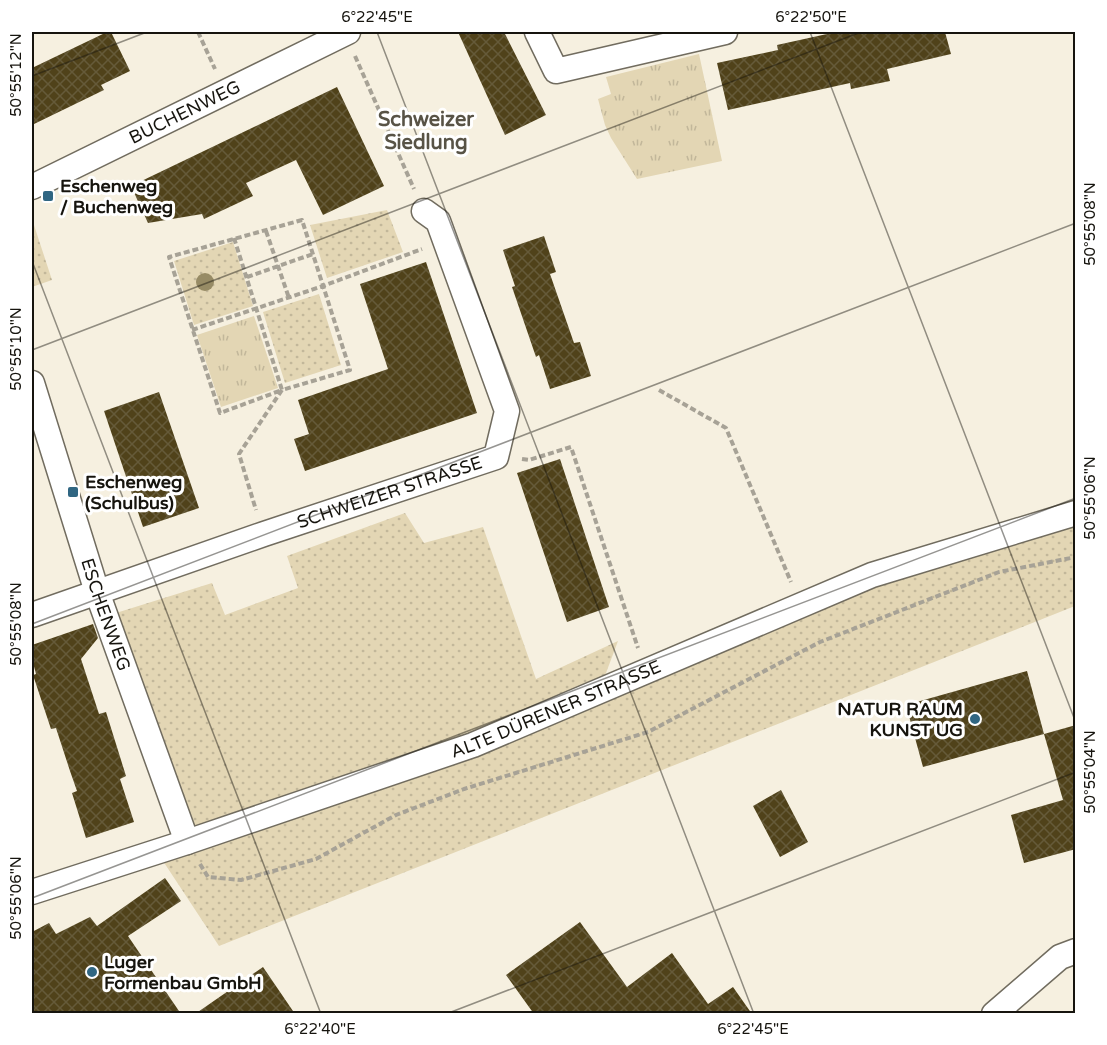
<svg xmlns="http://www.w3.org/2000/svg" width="1107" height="1045" font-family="'Varela Round',sans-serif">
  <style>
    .grass { fill: url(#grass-dots) }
    .park { fill: url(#park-tufts) }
    .building { fill: url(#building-cross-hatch) }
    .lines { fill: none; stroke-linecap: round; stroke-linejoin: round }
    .minor-casing { stroke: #716c5f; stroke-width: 27 }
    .path { stroke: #a7a296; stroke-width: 4; stroke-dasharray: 6 3; stroke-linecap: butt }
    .minor { stroke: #fff; stroke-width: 24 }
    .tree { fill: #978b65 }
    .ticks { fill: none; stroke: #16140e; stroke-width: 1.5; stroke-opacity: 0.45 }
    .poi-dot { fill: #306682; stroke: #fff; stroke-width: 2 }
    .labels { text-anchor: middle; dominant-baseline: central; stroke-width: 6; stroke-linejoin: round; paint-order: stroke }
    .street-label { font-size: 18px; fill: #16140e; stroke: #fff }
    .poi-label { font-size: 18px; font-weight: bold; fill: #16140e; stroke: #fff; text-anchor: start }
    .neighbourhood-label { font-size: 20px; font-weight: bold; fill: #585346; stroke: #fff }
    .neatline { fill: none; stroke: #16140e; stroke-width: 2 }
    .ticks-label { font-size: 15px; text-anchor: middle; fill: #16140e }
  </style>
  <defs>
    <pattern id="grass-dots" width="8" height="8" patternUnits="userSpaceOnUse" patternTransform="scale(1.5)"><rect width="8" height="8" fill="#e3d6b4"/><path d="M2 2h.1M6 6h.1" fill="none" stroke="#c2b79a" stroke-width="1.8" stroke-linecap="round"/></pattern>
    <pattern id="park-tufts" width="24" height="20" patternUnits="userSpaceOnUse" patternTransform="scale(1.5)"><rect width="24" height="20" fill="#e3d6b4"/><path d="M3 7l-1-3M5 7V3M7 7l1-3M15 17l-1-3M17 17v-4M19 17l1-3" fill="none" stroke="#c2b79a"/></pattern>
    <pattern id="building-cross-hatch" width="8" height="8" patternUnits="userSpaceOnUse" patternTransform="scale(1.5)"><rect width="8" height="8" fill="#50421a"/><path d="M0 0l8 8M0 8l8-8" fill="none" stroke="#655a39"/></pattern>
  </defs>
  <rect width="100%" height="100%" fill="#f6f0e0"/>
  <path class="grass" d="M 387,210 L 403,252 L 327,278 L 310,225 Z
    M 32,219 L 52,280 L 32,287 Z
    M 233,242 L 253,306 L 194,325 L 174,261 Z
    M 319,294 L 341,365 L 285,383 L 263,312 Z
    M 405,513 L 424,543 L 483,527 L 536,679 L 618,641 L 603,681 L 472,736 L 190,828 L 116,613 L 212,583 L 225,615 L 298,588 L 287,556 Z
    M 1075,517 L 1075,606 L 219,946 L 161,858 L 877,580 Z"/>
  <path class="park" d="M 699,54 L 722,161 L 637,179 L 611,138 L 605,125 L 598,99 L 611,94 L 606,77 Z
    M 254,316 L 278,388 L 221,407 L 197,335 Z"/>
  <path class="building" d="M 107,32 L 111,32 L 130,71 L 101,85 L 104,90 L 32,125 L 32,68 Z
    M 458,32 L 504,32 L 546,115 L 505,135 Z
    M 836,32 L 945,32 L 951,54 L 887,69 L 890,81 L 851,89 L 850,83 L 728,110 L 717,63 L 778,50 L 777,45 Z
    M 337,87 L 384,186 L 323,215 L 296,160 L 246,183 L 253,196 L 204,219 L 202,214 L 148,223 L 131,186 Z
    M 544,236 L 556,272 L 550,274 L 574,343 L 580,342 L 591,376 L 550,389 L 539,355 L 536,357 L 512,287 L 515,286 L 503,250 Z
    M 426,262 L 477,413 L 305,471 L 294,439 L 309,434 L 298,400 L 388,369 L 360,284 Z
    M 159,392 L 199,508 L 143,527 L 104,411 Z
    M 560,459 L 609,607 L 567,622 L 517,473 Z
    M 93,624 L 98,638 L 81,659 L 99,714 L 106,712 L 126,776 L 120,779 L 134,822 L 86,838 L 72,793 L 77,791 L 70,771 L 56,728 L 51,729 L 33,675 L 36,674 L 32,659 L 32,645 Z
    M 1027,671 L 1044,734 L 923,767 L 906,705 Z
    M 1076,725 L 1076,849 L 1024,863 L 1011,815 L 1063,800 L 1044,734 Z
    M 781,790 L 808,842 L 780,857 L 753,806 Z
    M 165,878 L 181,901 L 128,936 L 181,1014 L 32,1014 L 32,932 L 49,923 L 56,934 L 90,917 L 97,926 Z
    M 580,922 L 627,987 L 672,953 L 708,1004 L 733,987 L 752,1014 L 534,1014 L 506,975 Z
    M 263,967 L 295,1014 L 195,1014 Z"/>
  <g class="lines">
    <defs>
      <g id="minor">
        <path d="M 537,32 L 556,71 L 725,32"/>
        <path id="s1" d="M 32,187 L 348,32"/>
        <path id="s2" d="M 32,383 L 97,592 L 187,842"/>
        <path id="s3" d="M 32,615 L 264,534 L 496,457 L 507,411 L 438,221 L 424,211"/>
        <path id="s4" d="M 32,892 L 187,842 L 473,745 L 872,575 L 1076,513"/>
        <path d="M 994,1014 L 1060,957 L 1076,951"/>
      </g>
    </defs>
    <use href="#minor" class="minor-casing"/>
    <path class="path" d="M 198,32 L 215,69
      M 355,56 L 414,189
      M 266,231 L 289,298
      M 234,238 L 282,390 L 220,413 L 169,257 L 302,220 L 350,370 L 282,390 L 239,454 L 256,510
      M 247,277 L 313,254
      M 192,330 L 323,286 L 422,249
      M 659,390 L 726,428 L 791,582
      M 522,459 L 529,460 L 571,447 L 638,648
      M 200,864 L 208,877 L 241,880 L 316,859 L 396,815 L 464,789 L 648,732 L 820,642 L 999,572 L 1076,557"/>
    <use href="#minor" class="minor"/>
  </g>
  <circle class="tree" cx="205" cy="282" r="9"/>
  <path class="ticks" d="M 377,32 L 754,1014M 810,32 L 1076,723M 32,76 L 147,32M 32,261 L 321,1014M 32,350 L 861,32M 32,624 L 1076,223M 32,898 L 1076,498M 446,1014 L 1076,772"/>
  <g class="poi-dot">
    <rect x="42" y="190" width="12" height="12" rx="3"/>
    <rect x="67" y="486" width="12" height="12" rx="3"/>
    <circle cx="975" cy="719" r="6"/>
    <circle cx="92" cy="972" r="6"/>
  </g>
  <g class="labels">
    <g class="street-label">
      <text stroke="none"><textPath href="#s1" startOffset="170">BUCHENWEG</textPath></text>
      <text stroke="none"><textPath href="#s3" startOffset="378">SCHWEIZER STRASSE</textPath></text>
      <text stroke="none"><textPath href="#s2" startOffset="243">ESCHENWEG</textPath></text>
      <text stroke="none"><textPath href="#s4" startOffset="555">ALTE DÜRENER STRASSE</textPath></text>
    </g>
    <g class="poi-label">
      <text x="60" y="186">Eschenweg<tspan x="60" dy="21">/ Buchenweg</tspan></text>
      <text x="85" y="482">Eschenweg<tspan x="85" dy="21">(Schulbus)</tspan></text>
      <text x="963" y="709" text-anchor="end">NATUR RAUM<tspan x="963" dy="21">KUNST UG</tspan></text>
      <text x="104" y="962">Luger<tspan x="104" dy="21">Formenbau GmbH</tspan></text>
    </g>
    <g class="neighbourhood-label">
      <text x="426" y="120">Schweizer<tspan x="426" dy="23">Siedlung</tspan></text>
    </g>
  </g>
  <rect width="1107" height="1045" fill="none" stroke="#ffffff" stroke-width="66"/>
  <rect x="33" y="33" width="1041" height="979" class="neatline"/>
  <g class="ticks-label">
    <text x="377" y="22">6°22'45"E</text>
    <text x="811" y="22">6°22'50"E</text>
    <text transform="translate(16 75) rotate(-90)" y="5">50°55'12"N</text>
    <text transform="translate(1090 224) rotate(-90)" y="5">50°55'08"N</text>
    <text transform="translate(16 349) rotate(-90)" y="5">50°55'10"N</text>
    <text transform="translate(1090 498) rotate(-90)" y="5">50°55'06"N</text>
    <text transform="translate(16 624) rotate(-90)" y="5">50°55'08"N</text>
    <text transform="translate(1090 772) rotate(-90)" y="5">50°55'04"N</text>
    <text transform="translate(16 898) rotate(-90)" y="5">50°55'06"N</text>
    <text x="320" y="1034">6°22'40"E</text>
    <text x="753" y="1034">6°22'45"E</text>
  </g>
</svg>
